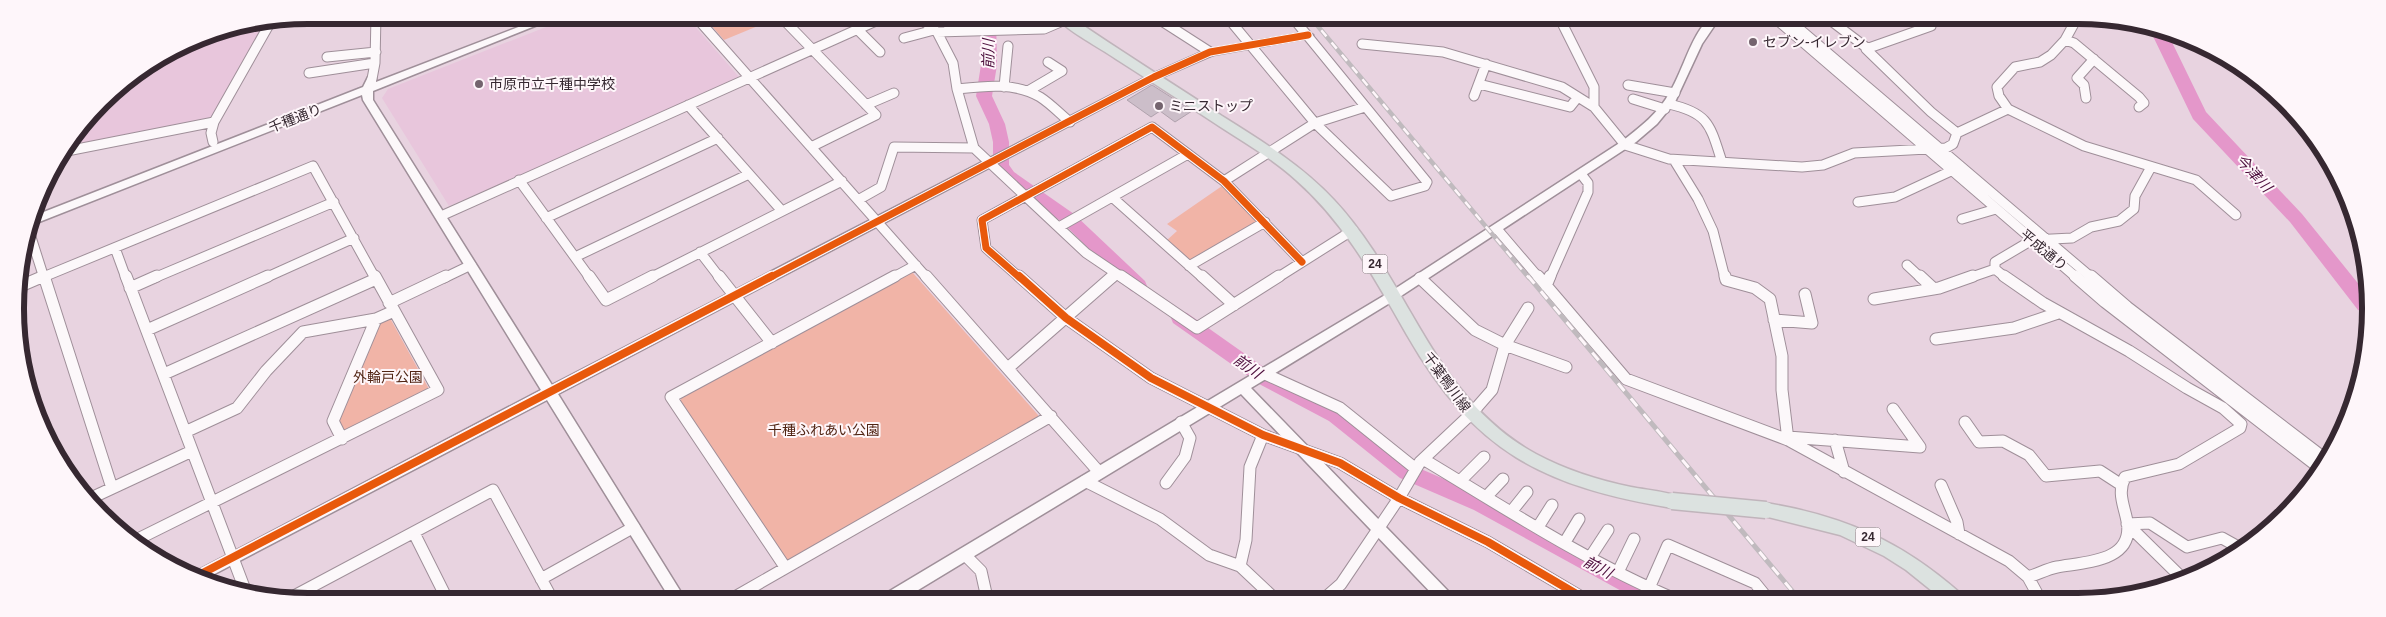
<svg xmlns="http://www.w3.org/2000/svg" width="2386" height="617" font-family="Arial,'Noto Sans JP',sans-serif">
  <style>
    .built { fill: #e8c6dc }
    .green { fill: #f1b4a7 }
    .lines { fill: none; stroke-linecap: round; stroke-linejoin: round }
    .river { fill: #e497ca; fill-rule: evenodd }
    .building { fill: #ccbec9; stroke: #b0a2ad }
    .minor-far1-casing { stroke: #9f8f99; stroke-width: 11 }
    .minor-casing { stroke: #9f8f99; stroke-width: 13 }
    .tertiary-casing { stroke: #9f8f99; stroke-width: 3 }
    .primary-casing { stroke: #c0b4bb; stroke-width: 3 }
    .minor-far1 { stroke: #fcf8fa; stroke-width: 9 }
    .minor { stroke: #fcf8fa; stroke-width: 11 }
    .tertiary { fill: #fcf8fa; fill-rule: evenodd }
    .primary { fill: #dce2e0; fill-rule: evenodd }
    .rail-far1-casing { stroke: #c0babe; stroke-width: 4.5 }
    .rail-casing { stroke: #c0babe; stroke-width: 5 }
    .rail-far1 { stroke: #fef6fa; stroke-width: 2.5; stroke-dasharray: 8; stroke-linecap: butt }
    .rail { stroke: #fef6fa; stroke-width: 3; stroke-dasharray: 10; stroke-linecap: butt }
    .primary-bridge-casing { stroke: #c0b4bb; stroke-width: 19; stroke-linecap: butt }
    .primary-bridge { stroke: #dce2e0; stroke-width: 16 }
    .cycleway-far1-casing { stroke: #fef6fa; stroke-width: 9 }
    .cycleway-casing { stroke: #fef6fa; stroke-width: 11 }
    .cycleway-far1 { stroke: #e8590c; stroke-width: 7 }
    .cycleway { stroke: #e8590c; stroke-width: 8 }
    .poi-dot { fill: #74646e; stroke: #fef6fa; stroke-width: 2 }
    .labels { text-anchor: middle; dominant-baseline: central; stroke-width: 4; stroke-linejoin: round; paint-order: stroke }
    .shield { fill: #fef6fa; stroke: #72666d; stroke-width: 1 }
    .shield-label { font-size: 12px; font-weight: bold; fill: #362831 }
    .poi-label { font-size: 14px; fill: #362831; stroke: #fef6fa; text-anchor: start }
    .street-label { font-size: 14px; fill: #362831; stroke: #fef6fa }
    .park-label { font-size: 14px; fill: #512514; stroke: #fef6fa }
    .water-label { font-size: 15px; font-style: italic; fill: #4b0d3b; stroke: #fef6fa }
    .rim { fill: none; stroke: #362831; stroke-width: 6 }
  </style>
  <rect width="100%" height="100%" fill="#e8d3e0"/>
  <path class="built" d="M 574,16 L 686,16 L 739,77 L 738,80 L 449,206 L 382,98 L 388,89 Z
    M 266,23 L 213,115 L 204,122 L 69,148 L 115,88 L 196,37 Z"/>
  <path class="green" d="M 703,16 L 775,16 L 777,18 L 724,40 Z
    M 1222,186 L 1256,220 L 1256,223 L 1193,261 L 1187,260 L 1166,241 L 1177,231 L 1167,224 Z
    M 908,273 L 913,273 L 1038,415 L 1038,419 L 791,560 L 786,559 L 680,401 L 682,397 Z
    M 390,318 L 429,389 L 424,393 L 347,432 L 342,430 L 337,419 L 378,323 Z"/>
  <g class="lines">
    <path class="river" d="M 980,17 L 996,17 L 997,65 L 992,96 L 1005,124 L 1009,142 L 1009,165 L 1014,172 L 1074,214 L 1145,281 L 1147,286 L 1145,291 L 1138,293 L 1131,291 L 1062,222 L 1002,180 L 993,165 L 993,142 L 989,124 L 976,96 L 981,65 Z
      M 2152,28 L 2168,34 L 2206,112 L 2302,214 L 2365,292 L 2365,312 L 2358,310 L 2290,222 L 2193,119 L 2150,30 Z
      M 1180,311 L 1187,313 L 1275,375 L 1343,409 L 1414,466 L 1488,498 L 1665,592 L 1668,599 L 1636,599 L 1474,510 L 1400,478 L 1329,421 L 1261,385 L 1173,323 L 1171,318 L 1173,313 Z"/>
  </g>
  <path class="building" d="M 1152,85 L 1188,108 L 1192,111 L 1175,122 L 1160,111 L 1151,117 L 1127,100 Z"/>
  <g class="lines">
    <defs>
      <path id="minor-far1" d="M 695,16 L 927,278
        M 780,16 L 876,115 L 811,147
        M 918,17 L 937,32 L 953,63 L 957,89 L 974,148 L 1086,253 L 1123,278
        M 1157,18 L 1210,52
        M 1228,18 L 1315,123 L 1391,196 L 1425,186 L 1427,182 L 1293,18
        M 1560,19 L 1594,87 L 1594,107
        M 1776,19 L 2077,278
        M 1789,20 L 2092,278
        M 1830,20 L 1867,48
        M 1930,20 L 1931,26 L 1866,49 L 1931,112 L 1957,133
        M 2076,20 L 2065,40 L 2051,55 L 2040,62 L 2015,67 L 1997,87 L 1999,96 L 2008,109 L 2084,146 L 2196,180 L 2236,215
        M 2130,21 L 2136,21
        M 857,29 L 880,52
        M 947,31 L 959,17
        M 937,32 L 1044,29 L 1065,20
        M 904,38 L 934,30
        M 2065,40 L 2074,43 L 2139,97 L 2144,103 L 2139,107
        M 1362,44 L 1443,52 L 1562,87 L 1594,107 L 1625,145 L 1669,159 L 1802,167 L 1823,165 L 1854,153 L 1946,148 L 1953,144 L 1957,133 L 2008,109
        M 327,57 L 376,52
        M 309,73 L 375,63
        M 372,79 L 375,63 L 376,15
        M 1479,84 L 1570,107 L 1578,97
        M 1628,85 L 1675,93
        M 1004,87 L 1008,46
        M 957,89 C 984,86 1015,82 1040,97 C 1051,104 1060,114 1070,122
        M 1028,91 L 1062,71 L 1048,62
        M 1474,96 L 1486,64
        M 2086,98 L 2084,85 L 2077,78 L 2094,59
        M 1633,99 L 1665,109
        M 1669,104 C 1709,113 1710,125 1722,162
        M 688,105 L 782,211
        M 866,105 L 894,93
        M 213,142 L 211,133 L 214,122 L 270,23
        M 67,151 L 214,122
        M 1674,160 L 1698,199 L 1713,231 L 1725,278
        M 519,180 L 590,278
        M 1224,181 L 1315,123 L 1365,107
        M 1112,197 L 1203,278
        M 858,200 L 881,187 L 894,147 L 974,148
        M 1858,202 L 1895,197 L 1951,171
        M 441,216 L 885,17
        M 546,218 L 718,138
        M 1962,219 L 1996,209
        M 1059,227 L 1188,154
        M 1497,229 L 1539,278
        M 30,234 L 44,278
        M 115,248 L 126,278
        M 700,252 L 720,278
        M 575,257 L 749,174
        M 1907,265 L 1921,278
        M 1189,266 L 1265,222
        M 41,278 L 313,166 L 375,278
        M 154,278 L 334,202
        M 265,278 L 354,238
        M 444,278 L 471,265
        M 650,278 L 842,181
        M 892,278 L 916,265
        M 1020,278 L 986,248 L 982,220 L 1152,127 L 1224,181 L 1302,262
        M 1112,278 L 1115,275
        M 1277,278 L 1353,230
        M 1550,278 L 1588,192 L 1588,183 L 1581,174
        M 1969,278 L 1995,269
        M 2006,278 L 1995,269 L 1995,262 L 2032,240 L 2072,238 L 2091,227 L 2119,221 L 2134,209 L 2135,196 L 2151,167"/>
      <path id="minor" d="M 44,276 L 112,488
        M 126,276 L 247,595
        M 589,276 L 606,300 L 653,276
        M 719,276 L 772,343
        M 926,276 L 1099,472
        M 1019,276 L 1066,318 L 1151,378 L 1263,435 L 1340,463 L 1399,498 L 1488,542 L 1585,599
        M 1121,276 L 1197,328 L 1279,276
        M 1202,276 L 1234,305
        M 1538,276 L 1626,379 L 1788,440 L 2009,561 L 2028,577 L 2040,599
        M 1725,276 L 1726,280 L 1755,288 L 1770,299 L 1782,356 L 1782,390 L 1788,440
        M 1920,276 L 1934,289
        M 2004,276 L 2043,303 L 2129,351 L 2187,388 L 2223,408 L 2241,424 L 2240,428 L 2179,464 L 2125,477 C 2117,493 2124,505 2127,521 C 2135,562 2084,562 2057,567 C 2047,569 2038,574 2028,577
        M 2075,276 L 2105,302 L 2321,469
        M 2091,276 L 2127,307 L 2328,461
        M 1420,278 L 1475,330 L 1505,345 L 1566,367
        M 1546,286 L 1550,276
        M 16,288 L 44,276
        M 130,288 L 157,276
        M 1874,299 L 1939,288 L 1973,276
        M 389,303 L 446,276
        M 1774,320 L 1812,323 L 1805,294
        M 147,330 L 268,276
        M 1936,339 L 2014,328 L 2058,313
        M 1008,368 L 1113,276
        M 1263,373 L 1340,408 L 1416,469
        M 164,374 L 376,279
        M 1965,422 L 1979,442 L 2003,441 L 2029,455 L 2046,476 L 2100,471 L 2120,484
        M 185,432 L 237,408 L 266,371 L 303,332 L 376,319 L 394,311
        M 1788,437 L 1920,447 L 1893,409
        M 342,439 L 333,421 L 376,319
        M 1835,440 L 1844,472
        M 1423,459 C 1503,507 1589,563 1675,599
        M 1085,481 L 1160,519 L 1209,555 L 1240,566 L 1274,598
        M 1460,481 L 1484,457
        M 1166,483 L 1185,457 L 1190,438 L 1181,422
        M 1941,485 L 1957,522 L 1959,534
        M 1486,497 L 1503,479
        M 89,499 L 192,451
        M 1511,512 L 1527,492
        M 2127,524 L 2150,523 L 2187,547 L 2222,538 L 2240,548
        M 2127,524 L 2183,579
        M 1538,527 L 1552,505
        M 414,533 L 446,597
        M 136,540 L 438,390 L 375,276
        M 1565,542 L 1579,519
        M 964,554 L 981,571 L 987,598
        M 1591,556 L 1608,530
        M 1240,566 L 1246,540 L 1250,467 L 1263,435
        M 785,567 L 671,397 L 895,276
        M 1618,572 L 1634,539
        M 541,579 L 634,527
        M 1649,588 L 1668,545 L 1755,583 L 1768,599
        M 294,596 L 493,490 L 551,597
        M 735,597 L 1051,416
        M 1325,598 L 1341,584 L 1399,498 L 1420,462 L 1471,414 L 1492,390 L 1505,345 L 1528,308"/>
      <path id="tertiary" d="M 547,16 L 560,16 L 373,91 L 373,100 L 552,385 L 1150,75 L 1206,50 L 1308,32 L 1313,35 L 1308,38 L 1213,55 L 1158,79 L 558,394 L 684,597 L 669,597 L 547,400 L 205,579 L 191,574 L 541,390 L 363,100 L 362,95 L 34,224 L 36,215 L 363,87 L 368,77 L 376,77 L 376,82 Z
        M 1708,19 L 1719,19 L 1702,44 L 1675,102 L 1657,124 L 1636,142 L 1398,298 L 1251,388 L 1450,593 L 1452,598 L 1436,598 L 1241,394 L 905,598 L 886,597 L 888,592 L 1390,292 L 1621,142 C 1639,128 1659,113 1670,92 C 1684,68 1689,41 1708,19 Z"/>
      <path id="primary" d="M 1056,17 L 1071,17 C 1120,51 1172,83 1222,116 C 1262,141 1301,165 1334,200 C 1410,281 1432,397 1536,454 C 1566,470 1598,480 1631,487 C 1646,490 1663,491 1678,496 L 1680,501 L 1678,506 L 1672,508 C 1542,486 1474,452 1407,335 C 1375,279 1345,223 1296,180 C 1273,159 1245,143 1219,126 C 1185,104 1151,81 1116,59 C 1099,47 1070,33 1056,17 Z
        M 1766,503 C 1844,516 1901,541 1960,593 L 1963,599 L 1942,599 L 1906,570 L 1884,556 L 1840,535 L 1760,515 L 1758,510 L 1760,505 Z"/>
    </defs>
    <use href="#minor-far1" class="minor-far1-casing"/>
    <use href="#minor" class="minor-casing"/>
    <use href="#tertiary" class="tertiary-casing"/>
    <use href="#primary" class="primary-casing"/>
    <use href="#minor-far1" class="minor-far1"/>
    <use href="#minor" class="minor"/>
    <use href="#tertiary" class="tertiary"/>
    <use href="#primary" class="primary"/>
    <defs>
      <path id="rail-far1" d="M 1311,18 L 1529,278"/>
      <path id="rail" d="M 1528,276 L 1799,599"/>
    </defs>
    <use href="#rail-far1" class="rail-far1-casing"/>
    <use href="#rail" class="rail-casing"/>
    <use href="#rail-far1" class="rail-far1"/>
    <use href="#rail" class="rail"/>
    <defs>
      <path id="primary-bridge" d="M 1672,501 L 1766,510"/>
    </defs>
    <use href="#primary-bridge" class="primary-bridge-casing"/>
    <use href="#primary-bridge" class="primary-bridge"/>
    <defs>
      <path id="cycleway-far1" d="M 769,278 L 1154,77 L 1210,52 L 1308,35
        M 1020,278 L 986,248 L 982,220 L 1152,127 L 1224,181 L 1302,262"/>
      <path id="cycleway" d="M 1019,276 L 1066,318 L 1151,378 L 1263,435 L 1340,463 L 1399,498 L 1488,542 L 1585,599
        M 197,576 L 772,276"/>
    </defs>
    <use href="#cycleway-far1" class="cycleway-far1-casing"/>
    <use href="#cycleway" class="cycleway-casing"/>
    <use href="#cycleway-far1" class="cycleway-far1"/>
    <use href="#cycleway" class="cycleway"/>
  </g>
  <g class="poi-dot">
    <circle cx="1753" cy="42" r="5"/>
    <circle cx="479" cy="84" r="5"/>
    <circle cx="1159" cy="106" r="5"/>
  </g>
  <g class="labels">
    <g class="shield">
      <rect x="1362.5" y="254.5" width="25" height="19" rx="4"/>
      <rect x="1855.5" y="527.5" width="25" height="19" rx="4"/>
    </g>
    <g class="shield-label">
      <text x="1375" y="264">24</text>
      <text x="1868" y="537">24</text>
    </g>
    <g class="poi-label">
      <text x="1763" y="42">セブン-イレブン</text>
      <text x="489" y="84">市原市立千種中学校</text>
      <text x="1169" y="106">ミニストップ</text>
    </g>
    <g class="street-label">
      <text transform="translate(295 118) rotate(-21)">千種通り</text>
      <text transform="translate(2044 250) rotate(40)">平成通り</text>
      <text transform="translate(1447 382) rotate(54)">千葉鴨川線</text>
    </g>
    <g class="park-label">
      <text x="388" y="377">外輪戸公園</text>
      <text x="824" y="430">千種ふれあい公園</text>
    </g>
    <g class="water-label">
      <text transform="translate(988 54) rotate(-89)">前川</text>
      <text transform="translate(2254 173) rotate(47)">今津川</text>
      <text transform="translate(1248 366) rotate(35)">前川</text>
      <text transform="translate(1598 567) rotate(28)">前川</text>
    </g>
  </g>
  <path d="M0 0H2386V617H0ZM308 24H2078A284 284 0 0 1 2362 308V309A284 284 0 0 1 2078 593H308A284 284 0 0 1 24 309V308A284 284 0 0 1 308 24Z" fill="#fef6fa" fill-rule="evenodd"/>
  <path class="rim" d="M308 24H2078A284 284 0 0 1 2362 308V309A284 284 0 0 1 2078 593H308A284 284 0 0 1 24 309V308A284 284 0 0 1 308 24Z"/>
</svg>
